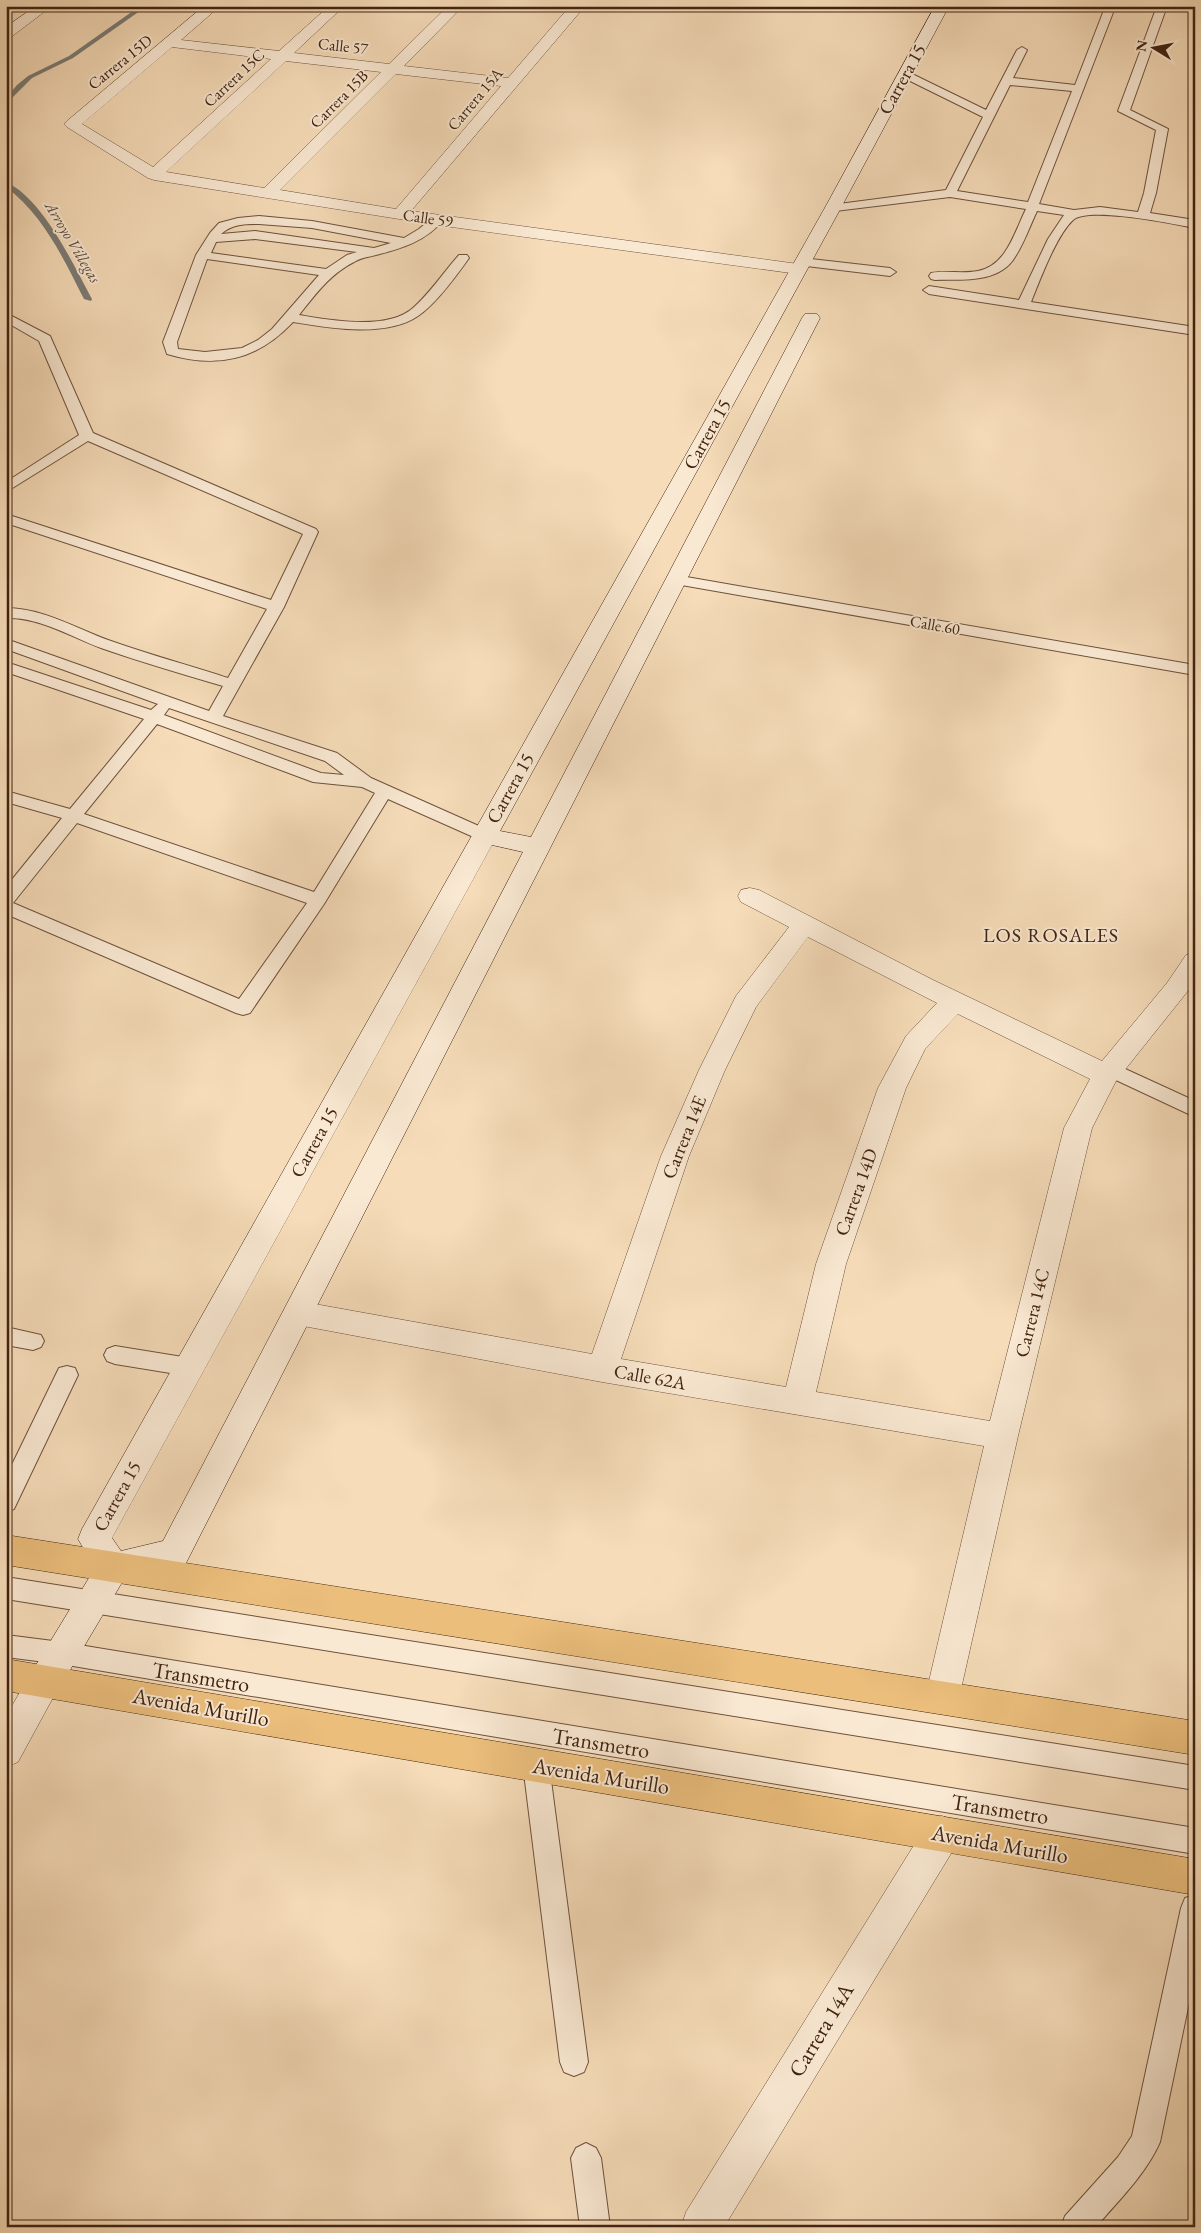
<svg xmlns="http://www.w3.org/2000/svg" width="1201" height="2233" font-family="'EB Garamond',serif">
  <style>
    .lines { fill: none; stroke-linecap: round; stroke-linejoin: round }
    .stream { fill: #7b7c77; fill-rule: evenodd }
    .lane-casing { stroke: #6e513b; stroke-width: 2 }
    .street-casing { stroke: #6e513b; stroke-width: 1 }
    .secondary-casing { stroke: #402311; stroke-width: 1 }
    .primary-casing { stroke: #402311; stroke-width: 1 }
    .lane { fill: #f9e8d2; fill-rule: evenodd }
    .street { fill: #f9e8d2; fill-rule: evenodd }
    .secondary { fill: #f9e8d2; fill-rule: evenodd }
    .primary { fill: #ebbe7c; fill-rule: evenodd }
    .labels { text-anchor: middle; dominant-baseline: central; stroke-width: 4; stroke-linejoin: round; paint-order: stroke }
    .far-street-label { font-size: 16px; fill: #402311; stroke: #f9e8d2 }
    .far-water-label { font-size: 16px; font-style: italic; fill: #59483c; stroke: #f9e8d2 }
    .street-label { font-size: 19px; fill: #402311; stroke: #f9e8d2 }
    .neighbourhood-label { font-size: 20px; letter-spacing: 1px; fill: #402311; stroke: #f9e8d2 }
    .near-street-label { font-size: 22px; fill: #402311; stroke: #f9e8d2 }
  </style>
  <rect width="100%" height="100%" fill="#f6dcb9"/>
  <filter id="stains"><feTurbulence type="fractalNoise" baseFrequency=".004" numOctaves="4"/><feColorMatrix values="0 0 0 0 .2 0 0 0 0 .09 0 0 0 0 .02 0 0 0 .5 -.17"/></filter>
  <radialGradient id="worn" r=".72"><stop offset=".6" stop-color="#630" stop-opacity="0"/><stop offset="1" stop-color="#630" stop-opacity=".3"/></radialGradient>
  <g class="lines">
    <path class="stream" d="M 137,6 L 143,6 L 137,13 L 73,58 L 32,78 L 6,104 L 6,98 L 17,85 L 28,76 L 69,56 L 133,11 Z
      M 6,182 C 43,199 73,264 92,299 L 91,301 L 84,299 C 63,258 44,216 6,187 Z"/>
    <defs>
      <path id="lane" d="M 1102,6 L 1112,6 L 1114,10 L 1039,204 L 1074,210 L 1100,207 L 1138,212 L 1144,193 L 1156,130 L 1118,111 L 1157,6 L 1167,6 L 1130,110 L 1168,129 L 1156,193 L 1150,213 L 1195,220 L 1195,228 C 1173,224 1088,206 1073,220 C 1056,236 1040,280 1031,302 L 1195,327 L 1195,335 L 929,294 L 923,290 L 929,286 L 1019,300 L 1048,239 L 1064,215 L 1037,211 C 1030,226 1024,243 1015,257 C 999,284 961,279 935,280 L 931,279 L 929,276 L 931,273 C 946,270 962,274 978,271 C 1007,265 1014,233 1026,209 L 950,197 L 827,212 L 825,209 L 831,205 L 946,190 L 983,117 L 900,76 L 899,74 L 900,72 L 908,72 L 986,110 L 1017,50 L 1022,47 L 1027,50 L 1013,78 L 1075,85 L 1104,10 ZM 1010,85 L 1072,91 L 1028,202 L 957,191 Z
        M 259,216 L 312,221 L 404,238 L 419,229 L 433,217 L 441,217 L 443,220 C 427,241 400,249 376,255 C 368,257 360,258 354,262 C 330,274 315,295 299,315 C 330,320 387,331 413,308 C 430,293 443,273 459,255 L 467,255 L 469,258 C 457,275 436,304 418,316 C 386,338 329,328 293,322 C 257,360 218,369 167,354 L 163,342 L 173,316 L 196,255 L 210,233 L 219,223 L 238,218 ZM 259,224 L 312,228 L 391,243 L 374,248 L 255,231 L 221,234 C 232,224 245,224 259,224 ZM 255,239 L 357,252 L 347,255 L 326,269 L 211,253 L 216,242 ZM 207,259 L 319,275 L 272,329 L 258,340 L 242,348 L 205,352 L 178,349 L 177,342 Z
        M 802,258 L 890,268 L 896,272 L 890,276 L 798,265 L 796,262 L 798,259 Z
        M 6,313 L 50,336 L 93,433 L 316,529 L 318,532 L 284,607 L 223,716 L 337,753 L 371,778 L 490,831 L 493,835 L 490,839 L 484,841 L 478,839 L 388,799 L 324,904 L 250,1013 L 243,1015 L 236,1013 L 6,914 L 6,887 L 62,818 L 6,802 L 6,791 L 70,809 L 144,719 L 6,672 L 6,662 L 151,710 L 158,704 L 6,649 L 6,639 L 209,711 L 223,686 C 182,674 141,662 101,648 C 71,637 40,617 6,618 L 6,608 C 43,608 77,629 111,641 C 150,655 189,665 228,678 L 267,609 L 6,523 L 6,514 L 271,600 L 303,534 L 88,441 L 6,492 L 6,482 L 79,435 L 39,341 L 6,322 ZM 169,708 L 325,761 L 344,775 L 321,773 L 164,715 ZM 157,724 L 313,782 L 362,787 L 375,793 L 314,892 L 84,814 ZM 77,823 L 307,903 L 239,999 L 13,903 Z
        M 675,575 L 1195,665 L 1195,675 L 670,583 L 667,580 L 670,577 Z
        M 1110,1062 L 1195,1101 L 1195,1117 L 1103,1074 L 1100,1069 L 1103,1064 Z
        M 6,1327 L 41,1335 L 44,1341 L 41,1347 L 33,1350 L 6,1345 Z
        M 115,1346 L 189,1358 L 197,1361 L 200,1367 L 197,1373 L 189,1376 L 115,1364 L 107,1361 L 104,1355 L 107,1349 Z
        M 67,1366 L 75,1368 L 78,1375 L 14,1509 L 6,1512 L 6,1477 L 59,1368 Z
        M 6,1577 L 1195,1766 L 1195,1790 L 6,1599 Z
        M 6,1635 L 61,1642 L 1195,1828 L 1195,1854 L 61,1664 L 6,1657 Z
        M 536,1753 L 545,1756 L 549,1765 L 588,2062 L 584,2072 L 574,2076 L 564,2072 L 560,2062 L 523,1765 L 527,1756 Z
        M 1195,1895 L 1195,1974 L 1160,2142 C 1146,2174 1119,2200 1096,2227 L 1061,2227 L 1065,2216 L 1118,2157 L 1132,2136 L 1181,1908 L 1185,1898 Z
        M 586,2143 L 596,2148 L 601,2158 L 610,2227 L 580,2227 L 571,2158 L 576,2148 Z"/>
      <path id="street" d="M 36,6 L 52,6 L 11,37 L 6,38 L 6,27 Z
        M 204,6 L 220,6 L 181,40 L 279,51 L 329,6 L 344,6 L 294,53 L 389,64 L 448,6 L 463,6 L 404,66 L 508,78 L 570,6 L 585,6 L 411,211 L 798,264 L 804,265 L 807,269 L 804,273 L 798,274 L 437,225 L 154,180 L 148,178 L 67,127 L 64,124 L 67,121 ZM 172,47 L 271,59 L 153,167 L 82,124 ZM 286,61 L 381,72 L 264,188 L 166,172 ZM 396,74 L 501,86 L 396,209 L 280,190 Z
        M 750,888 L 759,890 L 931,979 L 1102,1061 L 1167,983 L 1186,955 L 1195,952 L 1195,982 L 1116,1081 L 1092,1128 L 1018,1436 L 959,1698 L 954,1709 L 942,1714 L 930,1709 L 925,1698 L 984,1446 L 602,1382 L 298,1325 L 287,1322 L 283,1313 L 287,1304 L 298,1301 L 592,1354 L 661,1156 L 699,1070 L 736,996 L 789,927 L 741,902 L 738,896 L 741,890 ZM 808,937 L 937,1003 L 906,1036 L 878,1088 L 816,1264 L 786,1387 L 621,1359 L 689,1156 L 725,1070 L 756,1007 ZM 958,1014 L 1090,1079 L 1064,1128 L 990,1421 L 816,1392 L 846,1264 L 906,1088 L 925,1049 Z
        M 45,1665 L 57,1670 L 62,1681 L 18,1762 L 6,1767 L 6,1716 L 33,1670 Z
        M 942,1816 L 955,1821 L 960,1834 L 955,1847 L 724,2227 L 681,2227 L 686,2212 L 929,1821 Z"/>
      <path id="secondary" d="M 935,6 L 949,6 L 843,204 L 500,831 L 531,837 L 802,318 L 805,314 L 817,314 L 820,318 L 186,1563 L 124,1579 L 57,1692 L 45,1697 L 33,1692 L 28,1681 L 33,1670 L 95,1568 L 78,1539 L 82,1529 L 827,204 ZM 492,845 L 523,852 L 163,1541 L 121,1551 L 112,1538 Z"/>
      <path id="primary" d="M 6,1535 L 1195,1721 L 1195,1755 L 6,1565 Z
        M 6,1659 L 1195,1859 L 1195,1895 L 6,1691 Z"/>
    </defs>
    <use href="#lane" class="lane-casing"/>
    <use href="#street" class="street-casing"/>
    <use href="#secondary" class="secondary-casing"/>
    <use href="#primary" class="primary-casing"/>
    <use href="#lane" class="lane"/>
    <use href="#street" class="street"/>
    <use href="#secondary" class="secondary"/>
    <use href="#primary" class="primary"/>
  </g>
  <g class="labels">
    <g class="far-street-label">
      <text transform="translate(343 46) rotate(6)">Calle 57</text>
      <text transform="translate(120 62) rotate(-39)">Carrera 15D</text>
      <text transform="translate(234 78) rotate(-43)">Carrera 15C</text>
      <text transform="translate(339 99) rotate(-45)">Carrera 15B</text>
      <text transform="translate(475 99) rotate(-50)">Carrera 15A</text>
      <text transform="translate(428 218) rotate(8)">Calle 59</text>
      <text transform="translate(935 625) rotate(10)">Calle 60</text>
    </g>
    <g class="far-water-label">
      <text transform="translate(73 242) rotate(59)">Arroyo Villegas</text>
    </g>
    <g class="street-label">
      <text transform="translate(902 79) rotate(-61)">Carrera 15</text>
      <text transform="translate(707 434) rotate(-61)">Carrera 15</text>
      <text transform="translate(510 788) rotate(-61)">Carrera 15</text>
      <text transform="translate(684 1137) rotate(-68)">Carrera 14E</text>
      <text transform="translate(314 1142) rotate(-61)">Carrera 15</text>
      <text transform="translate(856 1192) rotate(-70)">Carrera 14D</text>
      <text transform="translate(1032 1313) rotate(-76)">Carrera 14C</text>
      <text transform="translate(650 1377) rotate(10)">Calle 62A</text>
      <text transform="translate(117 1496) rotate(-61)">Carrera 15</text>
    </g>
    <g class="neighbourhood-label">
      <text x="1051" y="935">LOS ROSALES</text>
    </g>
    <g class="near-street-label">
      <text transform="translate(201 1677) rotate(9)">Transmetro</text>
      <text transform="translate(201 1707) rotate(10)">Avenida Murillo</text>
      <text transform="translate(601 1743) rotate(9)">Transmetro</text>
      <text transform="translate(601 1776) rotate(9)">Avenida Murillo</text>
      <text transform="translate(1000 1809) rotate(9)">Transmetro</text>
      <text transform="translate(1000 1844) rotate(10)">Avenida Murillo</text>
      <text transform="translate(821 2030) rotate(-59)">Carrera 14A</text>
    </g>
  </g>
  <rect width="1201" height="2233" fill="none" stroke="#f6dcb9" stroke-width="25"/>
  <rect x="8" y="8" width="1186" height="2218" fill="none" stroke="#402311" stroke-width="2.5"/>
  <rect x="12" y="12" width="1176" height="2208" fill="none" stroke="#402311"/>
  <g transform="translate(1154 48) rotate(280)" stroke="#f9e8d2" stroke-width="4" paint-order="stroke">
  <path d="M0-4L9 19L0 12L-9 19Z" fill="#402311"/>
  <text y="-8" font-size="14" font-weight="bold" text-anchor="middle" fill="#402311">N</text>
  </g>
  <rect width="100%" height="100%" filter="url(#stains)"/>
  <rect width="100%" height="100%" fill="url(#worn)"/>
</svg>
